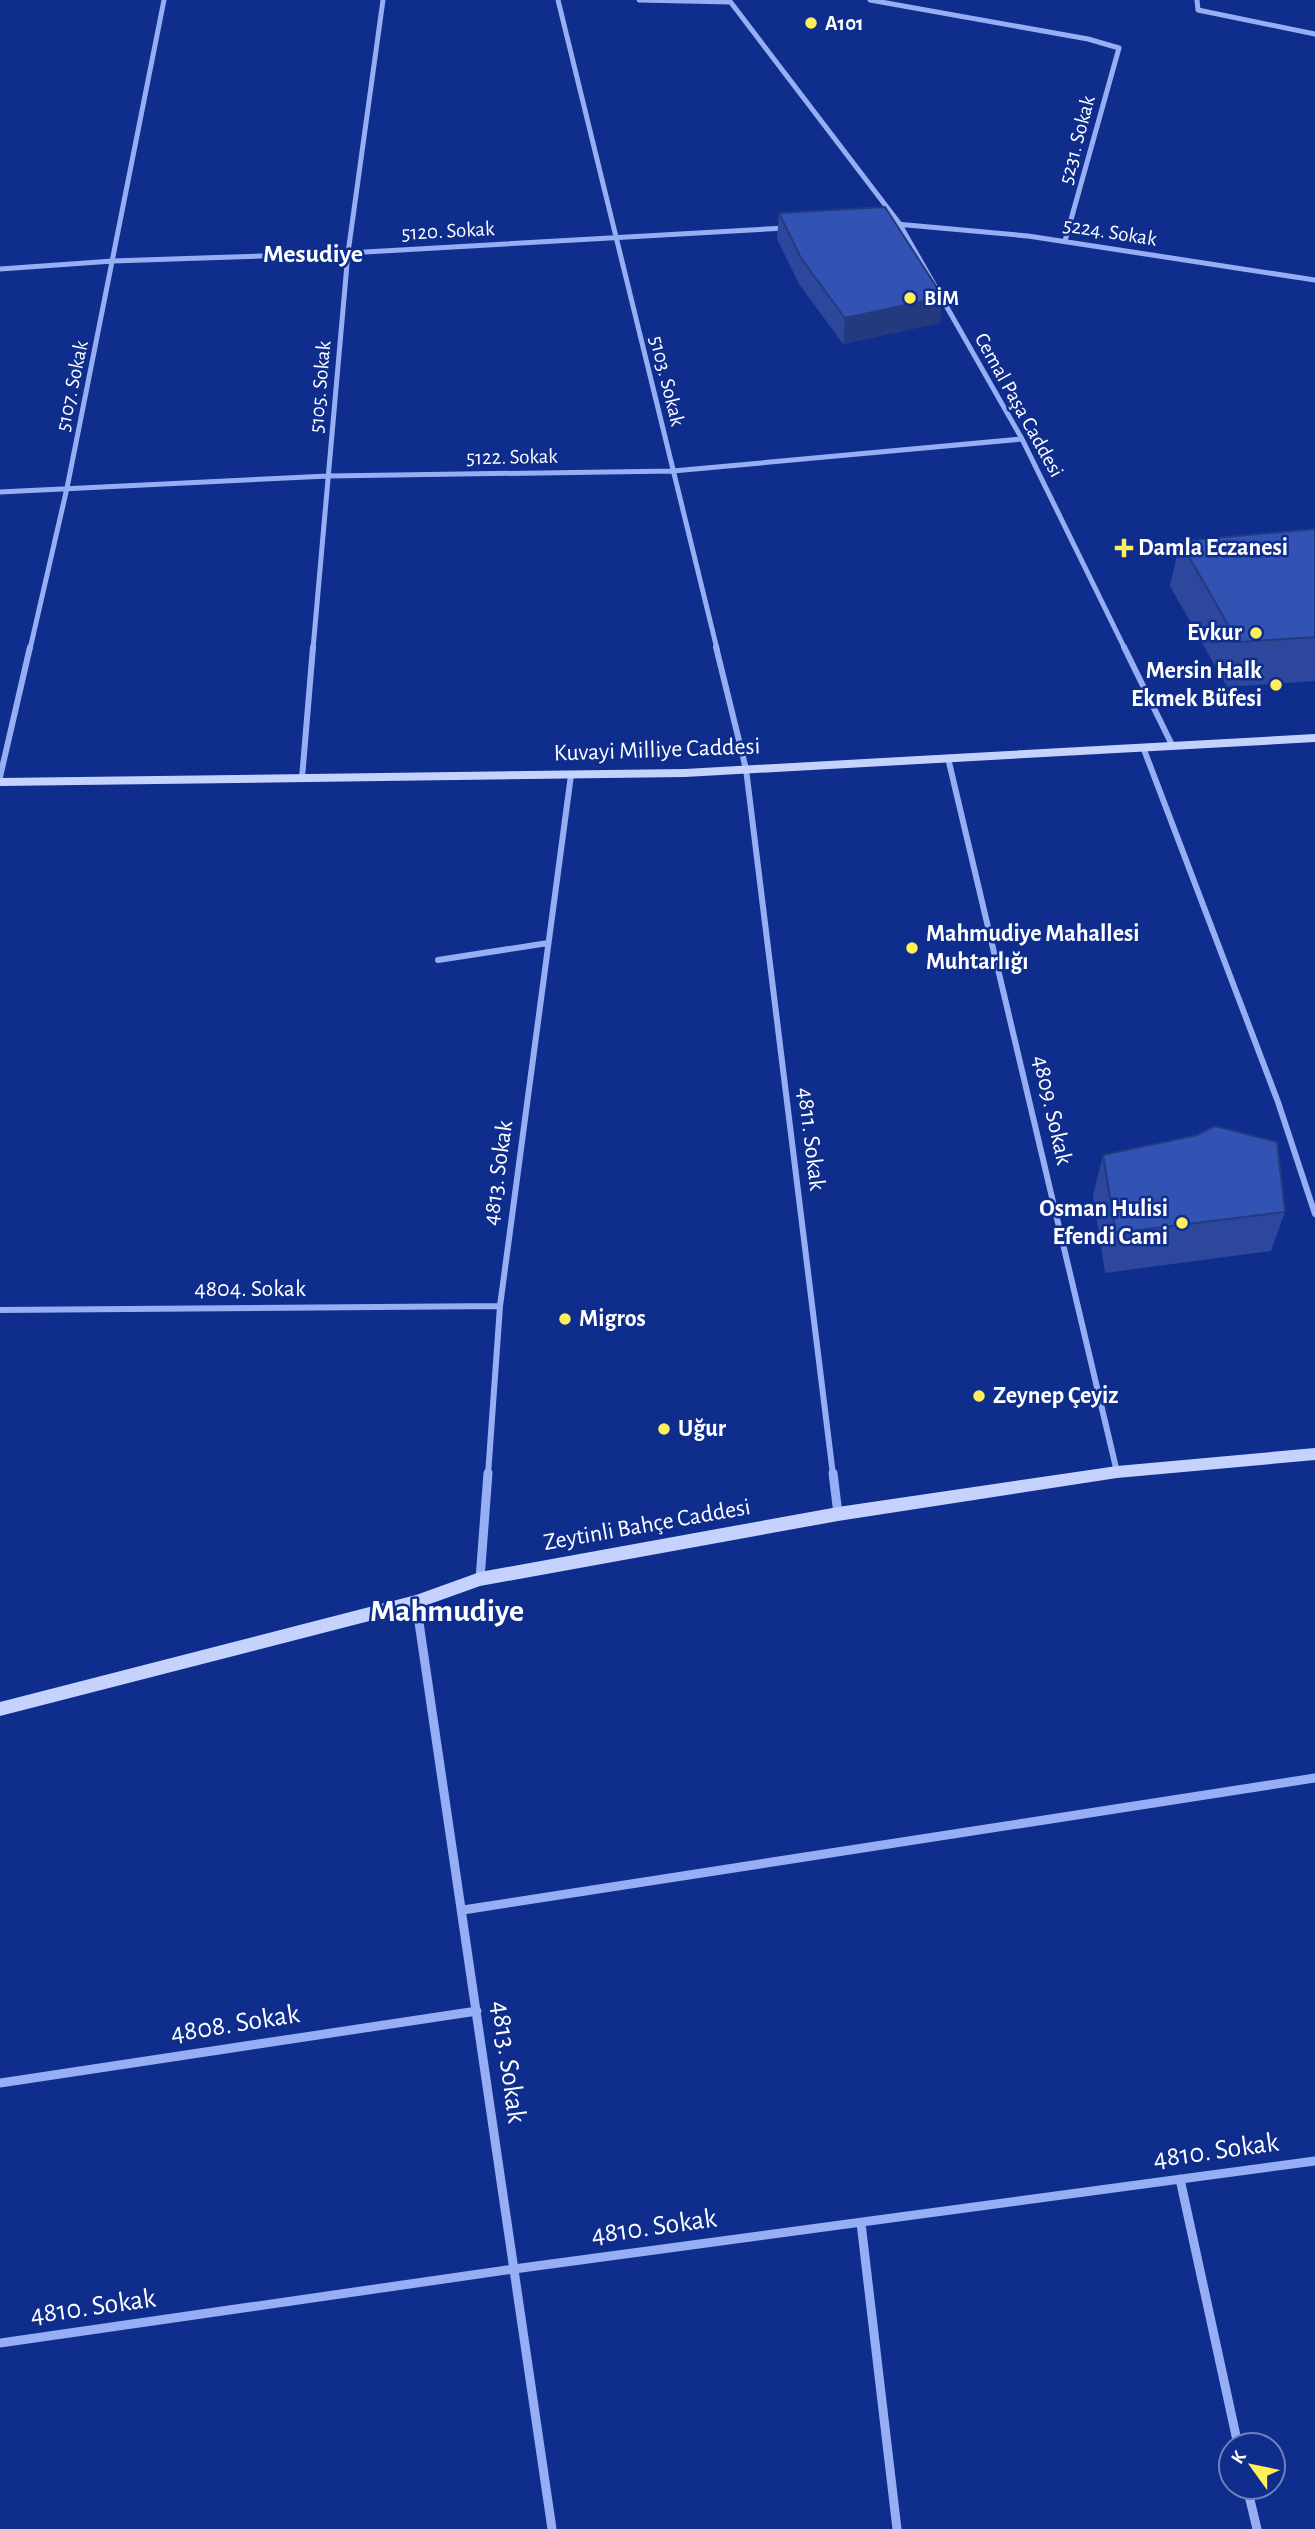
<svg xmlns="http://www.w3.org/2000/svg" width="1315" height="2529" font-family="'Alegreya Sans',sans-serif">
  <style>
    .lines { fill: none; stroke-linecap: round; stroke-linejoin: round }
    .street-far2 { stroke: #96aef3; stroke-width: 5 }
    .street-far1 { stroke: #96aef3; stroke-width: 6 }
    .street { stroke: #96aef3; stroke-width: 9 }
    .secondary { fill: #c5d2fd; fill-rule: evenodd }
    .wall { fill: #2c479b }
    .shaded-wall { fill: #243a7e }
    .building { fill: #3353b4; stroke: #243a7e; stroke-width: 2 }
    .poi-dot { fill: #ffef58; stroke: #0f2d8c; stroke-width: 2.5 }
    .labels { text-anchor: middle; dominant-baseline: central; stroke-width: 5; stroke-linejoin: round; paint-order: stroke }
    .far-poi-label { font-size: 21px; font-weight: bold; fill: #fff; stroke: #0f2d8c; text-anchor: start }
    .far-street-label { font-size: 21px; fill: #fff; stroke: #0f2d8c }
    .poi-label { font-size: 24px; font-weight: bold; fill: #fff; stroke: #0f2d8c; text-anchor: start }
    .street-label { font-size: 24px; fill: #fff; stroke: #0f2d8c }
    .far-district-label { font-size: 26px; font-weight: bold; fill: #fff; stroke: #0f2d8c }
    .near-street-label { font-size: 28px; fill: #fff; stroke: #0f2d8c }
    .district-label { font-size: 32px; font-weight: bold; fill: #fff; stroke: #0f2d8c }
  </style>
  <rect width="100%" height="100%" fill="#0f2d8c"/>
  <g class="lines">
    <path class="street-far2" d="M 558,0 L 717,649
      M 639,0 L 730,2
      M 729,0 L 899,223 L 1022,439 L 1125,649
      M 870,0 L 1088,39 L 1119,48 L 1065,241
      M 1197,0 L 1198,10 L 1315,34
      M 885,223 L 1028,236 L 1315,280
      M 0,269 L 113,261 L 348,253 L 786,228
      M 0,492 L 328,476 L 673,471 L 1022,439
      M 30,649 L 67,488 L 164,0
      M 313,649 L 348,253 L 383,0"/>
    <path class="street-far1" d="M 716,647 L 746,769 L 833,1475
      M 1124,647 L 1172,745
      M 1143,747 L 1278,1102 L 1315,1214
      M 948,758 L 1117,1472
      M 0,777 L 30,647
      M 302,778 L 313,647
      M 438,960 L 548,943
      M 0,1310 L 500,1306
      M 488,1475 L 500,1306 L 571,775"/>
    <path class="street" d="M 833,1473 L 838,1514
      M 480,1579 L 488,1473
      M 416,1602 L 552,2529
      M 463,1910 L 1315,1778
      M 0,2083 L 477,2011
      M 1180,2179 L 1238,2445
      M 861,2223 L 897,2529
      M 0,2343 L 514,2269 L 1315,2161
      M 1247,2487 L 1257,2529"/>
    <path class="secondary" d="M 1315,734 L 1315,742 L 685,777 L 0,786 L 0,778 L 685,769 Z
      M 1315,1448 L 1315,1460 L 1117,1478 L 838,1521 L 480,1586 L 416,1609 L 0,1716 L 0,1702 L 416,1595 L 480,1572 L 838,1507 L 1117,1466 Z"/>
  </g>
  <path class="wall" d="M 779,213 L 940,323 L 843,344 L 799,284 L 777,239 Z
    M 1315,529 L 1315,681 L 1227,687 L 1170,586 L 1180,541 Z
    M 1103,1155 L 1285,1212 L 1271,1251 L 1105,1273 L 1093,1195 Z"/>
  <path class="shaded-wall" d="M 943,297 L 940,323 L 843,344 L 845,318 Z"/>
  <path class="building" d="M 885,207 L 943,297 L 845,318 L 801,258 L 779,213 Z
    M 1315,529 L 1315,637 L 1238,642 L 1180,541 Z
    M 1215,1126 L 1277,1142 L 1285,1212 L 1116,1233 L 1103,1155 L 1197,1135 Z"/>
  <g class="poi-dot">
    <circle cx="811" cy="23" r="7"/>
    <circle cx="910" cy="298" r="7"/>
    <path d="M1120.5 537.5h7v7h7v7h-7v7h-7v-7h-7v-7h7z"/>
    <circle cx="1256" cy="633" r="7"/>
    <circle cx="1276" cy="685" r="7"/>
    <circle cx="912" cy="948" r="7"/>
    <circle cx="1182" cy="1223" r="7"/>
    <circle cx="565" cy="1319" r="7"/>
    <circle cx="979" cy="1396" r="7"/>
    <circle cx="664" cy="1429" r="7"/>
  </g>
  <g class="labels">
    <g class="far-poi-label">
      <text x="825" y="23">A101</text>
      <text x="924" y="298">BİM</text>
    </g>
    <g class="far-street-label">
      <text transform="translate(1077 140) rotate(-75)">5231. Sokak</text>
      <text transform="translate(448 231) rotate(-3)">5120. Sokak</text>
      <text transform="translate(1110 232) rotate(9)">5224. Sokak</text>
      <text transform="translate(667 381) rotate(76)">5103. Sokak</text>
      <text transform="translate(72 386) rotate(-78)">5107. Sokak</text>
      <text transform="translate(320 387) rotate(-85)">5105. Sokak</text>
      <text transform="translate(1019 405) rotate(61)">Cemal Paşa Caddesi</text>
      <text transform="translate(512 457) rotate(-1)">5122. Sokak</text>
    </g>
    <g class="poi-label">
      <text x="1138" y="548">Damla Eczanesi</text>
      <text x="1242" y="633" text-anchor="end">Evkur</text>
      <text x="1262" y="671" text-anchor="end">Mersin Halk<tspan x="1262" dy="28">Ekmek Büfesi</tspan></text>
      <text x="926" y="934">Mahmudiye Mahallesi<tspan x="926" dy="28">Muhtarlığı</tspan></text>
      <text x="1168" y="1209" text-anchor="end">Osman Hulisi<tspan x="1168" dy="28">Efendi Cami</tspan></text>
      <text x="579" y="1319">Migros</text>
      <text x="993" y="1396">Zeynep Çeyiz</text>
      <text x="678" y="1429">Uğur</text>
    </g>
    <g class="street-label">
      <text transform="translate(657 750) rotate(-2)">Kuvayi Milliye Caddesi</text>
      <text transform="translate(1052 1110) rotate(77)">4809. Sokak</text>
      <text transform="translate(811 1139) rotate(83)">4811. Sokak</text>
      <text transform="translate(498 1173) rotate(-82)">4813. Sokak</text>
      <text x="250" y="1289">4804. Sokak</text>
      <text transform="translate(647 1525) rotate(-10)">Zeytinli Bahçe Caddesi</text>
    </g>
    <g class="far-district-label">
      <text x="313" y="254">Mesudiye</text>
    </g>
    <g class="near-street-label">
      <text transform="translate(235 2024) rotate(-9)">4808. Sokak</text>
      <text transform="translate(508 2062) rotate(82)">4813. Sokak</text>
      <text transform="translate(1216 2151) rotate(-8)">4810. Sokak</text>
      <text transform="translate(654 2227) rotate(-8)">4810. Sokak</text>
      <text transform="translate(93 2307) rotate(-8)">4810. Sokak</text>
    </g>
    <g class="district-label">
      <text x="447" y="1611">Mahmudiye</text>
    </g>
  </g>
  <g transform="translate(1252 2466) rotate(303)"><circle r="33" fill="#0f2d8c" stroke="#6f81ba" stroke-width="2"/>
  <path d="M0-5L12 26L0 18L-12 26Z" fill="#ffef58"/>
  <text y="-10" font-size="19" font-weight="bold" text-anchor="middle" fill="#ffffff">K</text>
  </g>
</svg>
